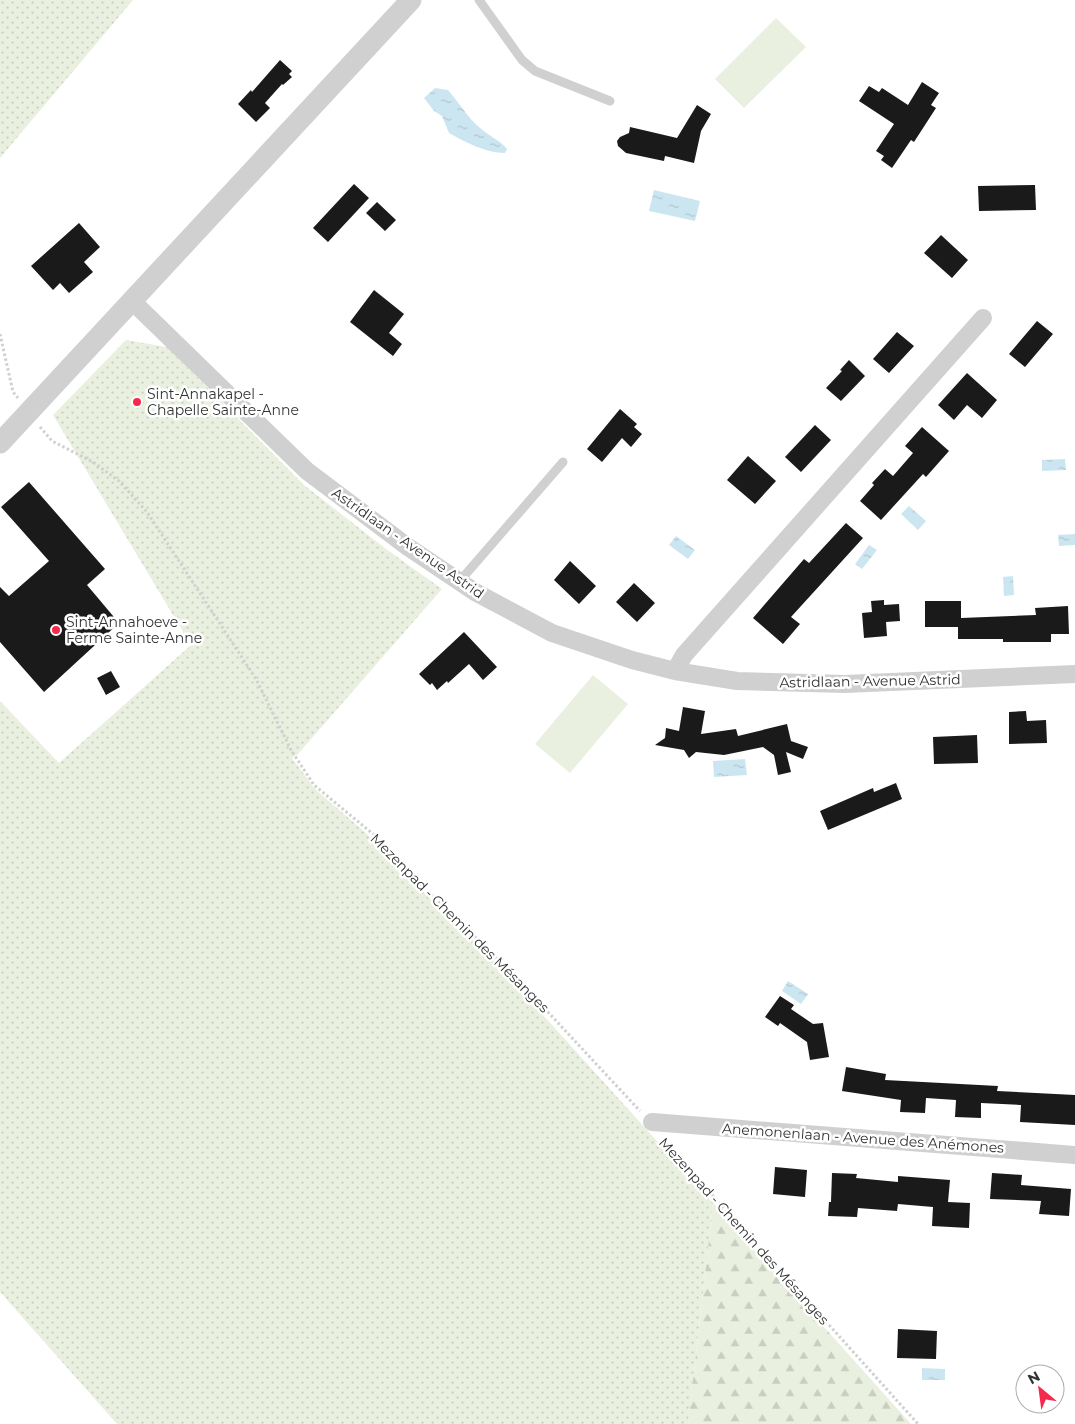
<svg xmlns="http://www.w3.org/2000/svg" width="1075" height="1424" font-family="Montserrat,sans-serif">
  <style>
    .grass { fill: url(#grass-dots) }
    .forest { fill: url(#forest-firs) }
    .green { fill: #eaf0e0 }
    .water { fill: url(#water-ripples) }
    .building { fill: #1a1a1a }
    .lines { fill: none; stroke-linecap: round; stroke-linejoin: round }
    .path { stroke: #d0d0d0; stroke-width: 3; stroke-dasharray: 2.5 2.5; stroke-linecap: butt }
    .service { stroke: #d0d0d0; stroke-width: 9 }
    .minor { stroke: #d0d0d0; stroke-width: 18 }
    .tertiary { stroke: #d0d0d0; stroke-width: 21 }
    .poi-dot { fill: #f6294c; stroke: #fff; stroke-width: 2 }
    .labels { text-anchor: middle; dominant-baseline: central; stroke-width: 5; stroke-linejoin: round; paint-order: stroke }
    .poi-label { font-size: 14px; fill: #333; stroke: #fff; text-anchor: start }
    .street-label { font-size: 14px; fill: #333; stroke: #fff }
  </style>
  <defs>
    <pattern id="grass-dots" width="8" height="8" patternUnits="userSpaceOnUse" patternTransform="scale(1.25)"><rect width="8" height="8" fill="#eaf0e0"/><path d="M2 2h.1M6 6h.1" fill="none" stroke="#c9cec1" stroke-width="1.8" stroke-linecap="round"/></pattern>
    <pattern id="forest-firs" width="22" height="20" patternUnits="userSpaceOnUse" patternTransform="scale(1.25)"><rect width="22" height="20" fill="#eaf0e0"/><path d="M5 1l3.5 6h-7zM16 11l3.5 6h-7z" fill="#c9cec1"/></pattern>
    <pattern id="water-ripples" width="26" height="14" patternUnits="userSpaceOnUse" patternTransform="scale(1.25)"><rect width="26" height="14" fill="#cce6f1"/><path d="M2 4q2-2 4 0t4 0M15 11q2-2 4 0t4 0" fill="none" stroke="#b0c6cf"/></pattern>
  </defs>
  <rect width="100%" height="100%" fill="#fff"/>
  <path class="grass" d="M 0,0 L 133,0 L 0,158 Z
    M 126,340 L 167,347 L 304,485 L 386,549 L 442,589 L 298,754 L 292,758 L 315,789 L 366,833 L 405,875 L 506,969 L 515,984 L 713,1203 L 688,1424 L 117,1424 L 0,1292 L 0,701 L 59,763 L 191,645 L 53,415 Z"/>
  <path class="forest" d="M 713,1203 L 911,1424 L 688,1424 Z"/>
  <path class="green" d="M 776,18 L 806,47 L 744,108 L 715,79 Z
    M 593,675 L 628,704 L 570,773 L 535,744 Z"/>
  <path class="water" d="M 435,88 L 448,90 C 458,101 468,118 479,127 C 488,136 499,139 507,149 L 505,153 C 486,153 465,142 449,133 L 442,116 L 434,111 L 424,98 Z
    M 654,190 L 700,201 L 695,221 L 649,211 Z
    M 1065,459 L 1066,470 L 1042,471 L 1042,460 Z
    M 909,506 L 926,521 L 918,530 L 901,514 Z
    M 1075,534 L 1075,545 L 1059,546 L 1058,535 Z
    M 676,536 L 695,550 L 688,559 L 669,545 Z
    M 869,545 L 877,550 L 862,569 L 855,564 Z
    M 1013,576 L 1014,595 L 1004,596 L 1003,577 Z
    M 745,759 L 747,775 L 714,777 L 713,761 Z
    M 788,981 L 808,994 L 801,1004 L 782,991 Z
    M 922,1368 L 945,1369 L 945,1380 L 922,1380 Z"/>
  <path class="building" d="M 280,60 L 292,71 L 289,74 L 292,77 L 283,85 L 282,84 L 265,103 L 270,108 L 256,122 L 238,104 L 251,90 L 252,92 Z
    M 922,82 L 939,93 L 931,105 L 936,108 L 914,142 L 911,140 L 892,168 L 881,160 L 884,156 L 876,151 L 894,124 L 859,101 L 869,86 L 879,92 L 882,88 L 908,105 Z
    M 697,105 L 711,114 L 701,131 L 694,163 L 665,156 L 664,161 L 626,153 L 618,146 L 617,141 L 620,137 L 629,133 L 630,127 L 677,138 Z
    M 354,184 L 369,198 L 328,242 L 313,228 Z
    M 1035,185 L 1036,210 L 979,211 L 978,186 Z
    M 377,202 L 396,220 L 385,231 L 366,213 Z
    M 79,223 L 100,247 L 84,262 L 93,272 L 69,293 L 60,283 L 53,290 L 31,266 Z
    M 941,235 L 968,260 L 952,278 L 924,253 Z
    M 374,290 L 404,314 L 389,333 L 402,344 L 393,356 L 350,322 Z
    M 1037,321 L 1053,334 L 1025,367 L 1009,354 Z
    M 897,332 L 914,346 L 889,373 L 873,359 Z
    M 849,360 L 865,376 L 841,401 L 826,388 L 842,371 L 840,370 Z
    M 967,373 L 997,400 L 982,418 L 967,405 L 954,420 L 938,405 Z
    M 620,409 L 637,424 L 634,427 L 642,434 L 631,447 L 622,438 L 602,462 L 587,449 Z
    M 815,425 L 831,440 L 801,472 L 785,457 Z
    M 922,427 L 949,451 L 926,477 L 923,474 L 881,520 L 860,501 L 874,485 L 872,483 L 885,469 L 893,476 L 913,453 L 905,446 Z
    M 748,456 L 776,481 L 755,504 L 727,480 Z
    M 29,482 L 105,569 L 87,585 L 119,623 L 44,692 L 0,642 L 0,587 L 9,596 L 49,561 L 1,507 Z
    M 846,523 L 863,538 L 791,617 L 800,624 L 783,644 L 753,618 L 804,559 L 809,563 Z
    M 570,561 L 596,586 L 579,604 L 554,580 Z
    M 634,583 L 655,603 L 637,622 L 616,602 Z
    M 884,600 L 884,605 L 899,604 L 900,621 L 886,622 L 887,636 L 864,638 L 862,613 L 872,612 L 871,601 Z
    M 925,601 L 961,601 L 961,618 L 1036,615 L 1035,608 L 1068,606 L 1069,634 L 1051,634 L 1051,642 L 1003,642 L 1003,639 L 958,639 L 958,627 L 925,627 Z
    M 464,632 L 497,667 L 483,680 L 469,664 L 448,683 L 447,681 L 437,690 L 432,683 L 430,685 L 419,674 Z
    M 111,671 L 120,687 L 106,695 L 97,678 Z
    M 683,707 L 705,711 L 701,734 L 736,729 L 738,736 L 787,724 L 791,741 L 808,747 L 803,759 L 786,752 L 791,772 L 778,775 L 774,755 L 763,747 L 724,755 L 696,752 L 689,758 L 684,750 L 655,745 L 665,738 L 666,728 L 679,731 Z
    M 1026,711 L 1027,721 L 1046,720 L 1047,743 L 1009,744 L 1009,712 Z
    M 977,735 L 978,763 L 934,764 L 933,737 Z
    M 896,783 L 902,799 L 828,830 L 820,811 L 873,788 L 874,792 Z
    M 780,996 L 794,1005 L 791,1009 L 813,1024 L 823,1023 L 829,1057 L 810,1060 L 807,1042 L 780,1023 L 778,1026 L 765,1017 Z
    M 846,1067 L 886,1074 L 885,1080 L 998,1086 L 997,1091 L 1075,1095 L 1075,1125 L 1020,1122 L 1021,1105 L 981,1103 L 981,1118 L 955,1117 L 956,1100 L 926,1098 L 925,1113 L 900,1112 L 901,1100 L 842,1091 Z
    M 775,1167 L 807,1170 L 805,1197 L 773,1194 Z
    M 832,1173 L 857,1174 L 856,1178 L 898,1182 L 898,1176 L 950,1180 L 948,1202 L 970,1203 L 969,1228 L 932,1226 L 933,1207 L 898,1204 L 897,1211 L 858,1208 L 857,1217 L 828,1216 L 829,1202 L 831,1202 Z
    M 992,1173 L 1022,1175 L 1021,1185 L 1071,1189 L 1069,1216 L 1039,1214 L 1041,1201 L 990,1199 Z
    M 898,1329 L 937,1331 L 936,1359 L 897,1358 Z"/>
  <g class="lines">
    <path class="path" d="M 0,334 L 13,392 L 18,398
      M 40,427 L 52,441 L 93,462 L 119,481 L 147,512 L 256,679 L 291,750 L 314,785 L 385,844 L 409,873 L 507,968 L 640,1111
      M 662,1139 L 918,1424"/>
    <path class="service" d="M 479,0 L 522,60 L 535,71 L 610,101
      M 459,582 L 563,462"/>
    <path class="minor" d="M 131,300 L 307,471 L 408,547 L 475,592 L 552,633 L 632,660 L 675,671 L 737,681 L 845,684 L 1075,674
      M 675,671 L 684,655 L 983,318
      M 652,1122 L 1075,1155"/>
    <path class="tertiary" d="M 0,443 L 411,0"/>
  </g>
  <g class="poi-dot">
    <circle cx="137" cy="402" r="5"/>
    <circle cx="56" cy="630" r="5"/>
  </g>
  <g class="labels">
    <g class="poi-label">
      <text x="147" y="394">Sint-Annakapel -<tspan x="147" dy="16">Chapelle Sainte-Anne</tspan></text>
      <text x="66" y="622">Sint-Annahoeve -<tspan x="66" dy="16">Ferme Sainte-Anne</tspan></text>
    </g>
    <g class="street-label">
      <text transform="translate(408 543) rotate(35)">Astridlaan - Avenue Astrid</text>
      <text transform="translate(870 681) rotate(-1)">Astridlaan - Avenue Astrid</text>
      <text transform="translate(460 923) rotate(45)">Mezenpad - Chemin des Mésanges</text>
      <text transform="translate(863 1138) rotate(4)">Anemonenlaan - Avenue des Anémones</text>
      <text transform="translate(744 1231) rotate(48)">Mezenpad - Chemin des Mésanges</text>
    </g>
  </g>
  <g transform="translate(1040 1389) rotate(331)"><circle r="24" fill="#ffffff" stroke="#adadad"/>
  <path d="M0-4L9 19L0 12L-9 19Z" fill="#f6294c"/>
  <text y="-8" font-size="14" font-weight="bold" text-anchor="middle" fill="#333333">N</text>
  </g>
</svg>
